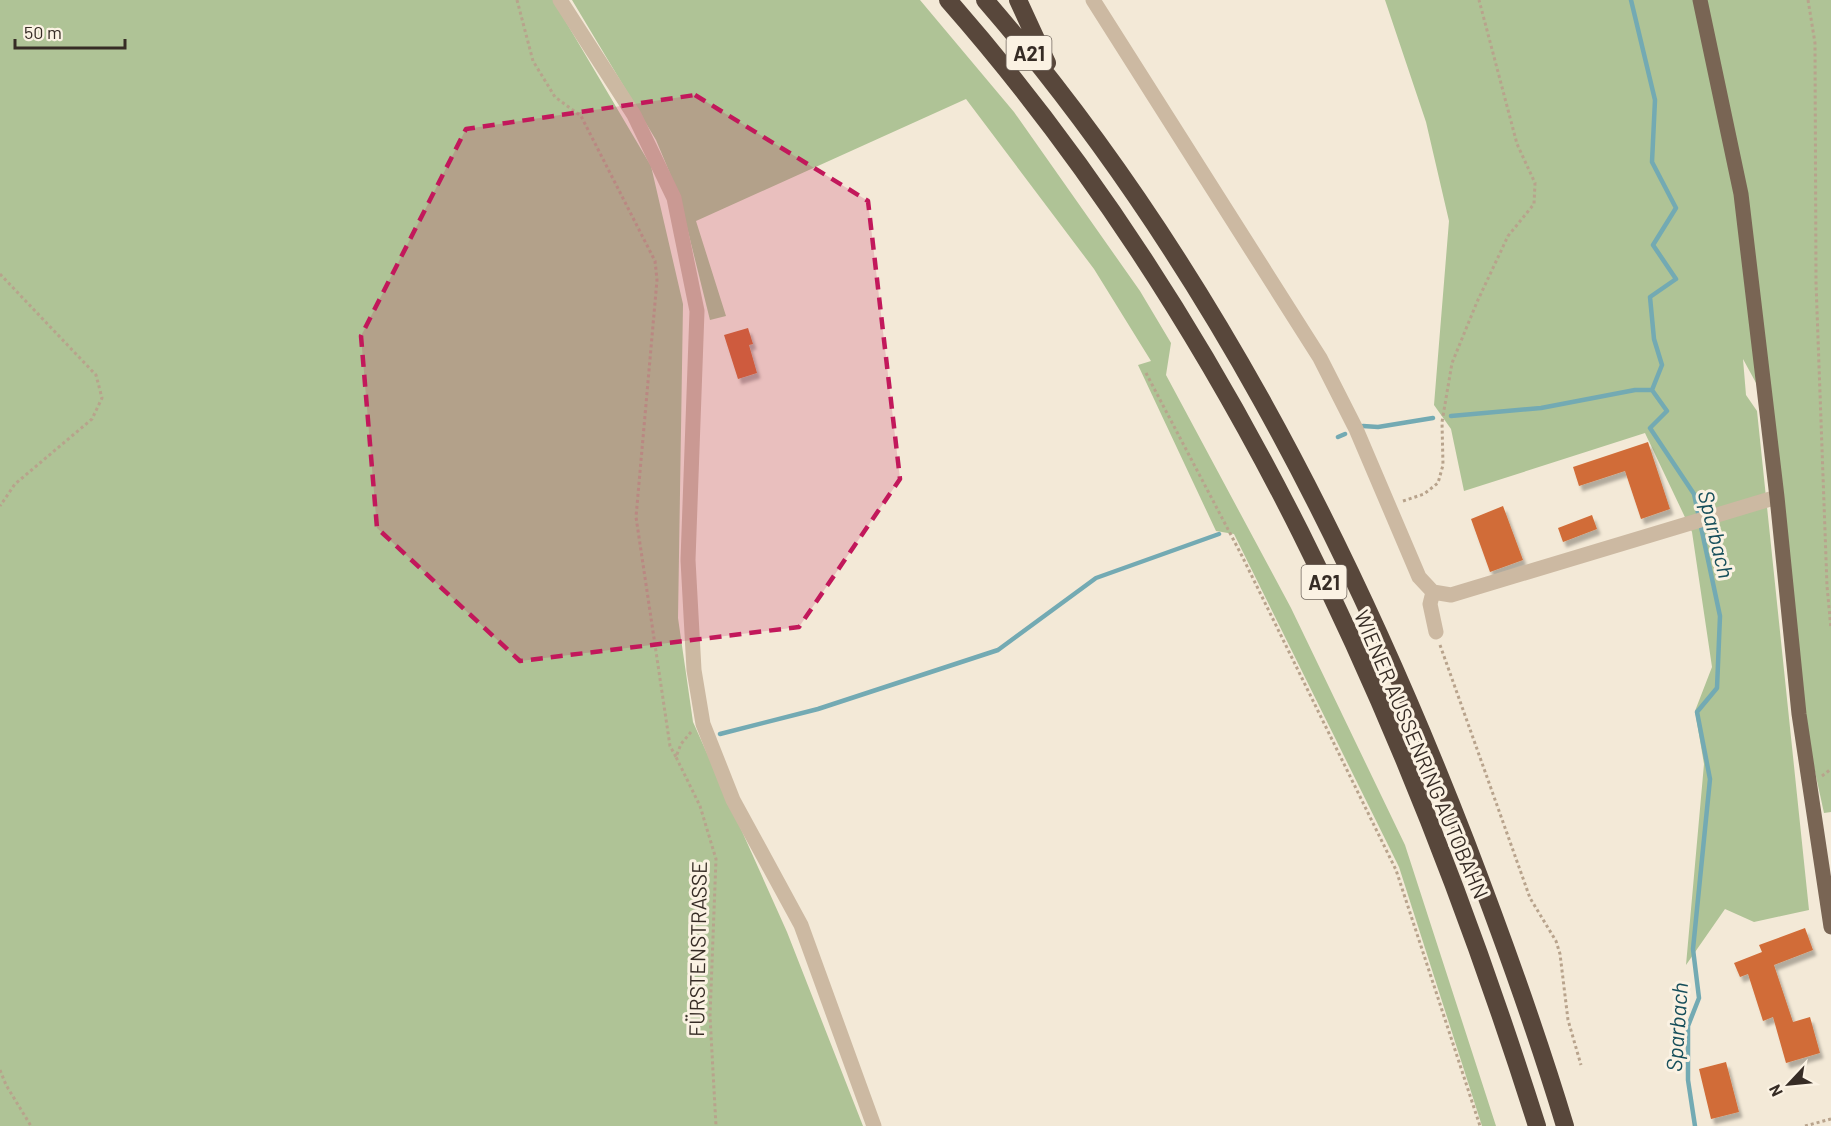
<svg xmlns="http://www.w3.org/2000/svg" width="1831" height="1126" font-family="Barlow,sans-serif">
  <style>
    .green { fill: #afc396 }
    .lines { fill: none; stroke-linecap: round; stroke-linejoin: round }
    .stream { stroke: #73aab3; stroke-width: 4.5 }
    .building { fill: #d16c37; filter: url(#shadow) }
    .path { stroke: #b8a38c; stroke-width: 3; stroke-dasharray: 3 3; stroke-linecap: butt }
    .minor { stroke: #ccb9a2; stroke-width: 15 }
    .major { stroke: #796554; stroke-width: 15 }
    .highway { stroke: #58473b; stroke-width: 18 }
    .marked { fill: #c2185b; fill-opacity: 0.2; stroke: #c2185b; stroke-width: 4.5; stroke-dasharray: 12 8; stroke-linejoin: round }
    .labels { text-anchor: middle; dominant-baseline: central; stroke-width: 6; stroke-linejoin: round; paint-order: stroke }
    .shield { fill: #fbf2e3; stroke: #71675e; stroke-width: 1.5 }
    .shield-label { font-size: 20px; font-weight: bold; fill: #362c25 }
    .street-label { font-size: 21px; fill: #362c25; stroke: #fbf2e3 }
    .water-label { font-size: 22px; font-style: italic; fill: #174f5b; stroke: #fbf2e3 }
  </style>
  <defs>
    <filter id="shadow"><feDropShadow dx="3.5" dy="5.5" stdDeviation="1.5" flood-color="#0004"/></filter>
  </defs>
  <rect width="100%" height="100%" fill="#f3e9d7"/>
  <path class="green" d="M 0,0 L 553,0 L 651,166 L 683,304 L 678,618 L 693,722 L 787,932 L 863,1126 L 0,1126 Z
    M 572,0 L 920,0 L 1014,112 L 1140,291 L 1171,343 L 1166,375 L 1291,608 L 1405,845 L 1496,1126 L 1482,1126 L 1399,867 L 1234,534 L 1216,531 L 1138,365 L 1151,361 L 1094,269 L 966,99 L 696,221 L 726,316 L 710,320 L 679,195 L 656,140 Z
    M 1385,0 L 1831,0 L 1831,812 L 1824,813 L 1807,735 L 1774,416 L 1743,359 L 1746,395 L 1757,411 L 1809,910 L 1754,922 L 1725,909 L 1686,965 L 1704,764 L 1695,711 L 1712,667 L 1692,532 L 1645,433 L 1464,491 L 1451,429 L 1434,405 L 1449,221 L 1426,122 Z"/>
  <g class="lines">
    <path class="stream" d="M 1631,0 L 1655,100 L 1652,162 L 1676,208 L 1653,245 L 1676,279 L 1650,297 L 1654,339 L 1662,365 L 1652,390 L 1667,411 L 1650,428 L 1694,494 L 1720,616 L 1717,688 L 1697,712 L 1710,779 L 1693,949 L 1699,998 L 1688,1026 L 1688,1080 L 1695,1126
      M 1451,416 L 1541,408 L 1635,390 L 1652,390
      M 1363,426 L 1378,427 L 1433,418
      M 1338,437 L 1345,434
      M 720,734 L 818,709 L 998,650 L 1096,578 L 1219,534"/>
  </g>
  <path class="building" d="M 748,328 L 753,344 L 749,345 L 757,373 L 738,379 L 724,335 Z
    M 1648,442 L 1670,509 L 1641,519 L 1625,471 L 1579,486 L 1573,467 Z
    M 1503,506 L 1523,560 L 1490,572 L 1471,519 Z
    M 1592,515 L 1597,529 L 1563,542 L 1558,528 Z
    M 1805,928 L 1813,950 L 1774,965 L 1793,1022 L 1810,1017 L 1820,1053 L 1786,1063 L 1773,1017 L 1763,1021 L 1748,974 L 1740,977 L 1734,963 L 1762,952 L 1759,945 Z
    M 1726,1062 L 1739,1112 L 1711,1119 L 1699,1069 Z"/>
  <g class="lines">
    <path class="path" d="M 517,0 L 533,61 L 555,97 L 581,116 L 655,261 L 657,280 L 636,517 L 670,746 L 676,757
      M 1808,0 L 1815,43 L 1816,283 L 1827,586 L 1831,629
      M 0,274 L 96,375 L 102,398 L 92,419 L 15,484 L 0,506
      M 1146,373 L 1242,556 L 1396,870 L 1480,1126
      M 1403,501 L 1424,494 L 1438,483 L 1443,465 L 1442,422 L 1452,363 L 1477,302 L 1508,236 L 1534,204 L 1535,183 L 1517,144 L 1479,0
      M 1440,645 L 1530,898 L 1556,941 L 1560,954 L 1568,1020 L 1581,1065
      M 691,732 L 681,744 L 676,757 L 700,806 L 716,859 L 710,1016 L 716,1126
      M 1822,776 L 1831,769
      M 0,1070 L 6,1085 L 31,1126
      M 1805,1126 L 1831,1119"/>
    <path class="minor" d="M 560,0 L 634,115 L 674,198 L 697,311 L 688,560 L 694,670 L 703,724 L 733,800 L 801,925 L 874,1126
      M 1093,0 L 1320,358 L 1356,429 L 1419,577 L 1433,592 L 1451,595 L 1777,497
      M 1433,592 L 1430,604 L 1436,632"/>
    <path class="major" d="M 1700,0 L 1741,194 L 1777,497 L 1799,714 L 1831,927"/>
    <path class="highway" d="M 948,0 C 1230,321 1409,722 1537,1126
      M 985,0 C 1198,246 1349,540 1466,842 C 1502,936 1536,1030 1565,1126
      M 1018,0 L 1047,63"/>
  </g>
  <path class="marked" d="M 695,95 L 868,201 L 900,479 L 799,627 L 520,661 L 377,528 L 361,336 L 466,129 Z"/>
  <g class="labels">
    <g class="shield">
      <rect x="1006.5" y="36" width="45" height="34" rx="4.5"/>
      <rect x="1301.5" y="565" width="45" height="34" rx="4.5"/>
    </g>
    <g class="shield-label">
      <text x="1029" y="53">A21</text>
      <text x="1324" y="582">A21</text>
    </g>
    <g class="street-label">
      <text transform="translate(1422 754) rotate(67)">WIENER AUSSENRING AUTOBAHN</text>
      <text transform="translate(697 949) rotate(-89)">FÜRSTENSTRASSE</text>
    </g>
    <g class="water-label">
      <text transform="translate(1717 534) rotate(76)">Sparbach</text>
      <text transform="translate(1676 1027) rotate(-86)">Sparbach</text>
    </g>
  </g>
  <g transform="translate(1789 1084) rotate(244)" stroke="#fbf2e3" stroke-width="4.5" paint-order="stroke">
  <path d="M0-4.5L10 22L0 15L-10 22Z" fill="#362c25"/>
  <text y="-9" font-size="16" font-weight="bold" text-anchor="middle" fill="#362c25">N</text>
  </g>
  <path d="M15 39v9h110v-9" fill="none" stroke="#362c25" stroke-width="3"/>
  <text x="24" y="39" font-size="18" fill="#362c25" stroke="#fbf2e3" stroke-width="4.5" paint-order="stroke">50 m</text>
</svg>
